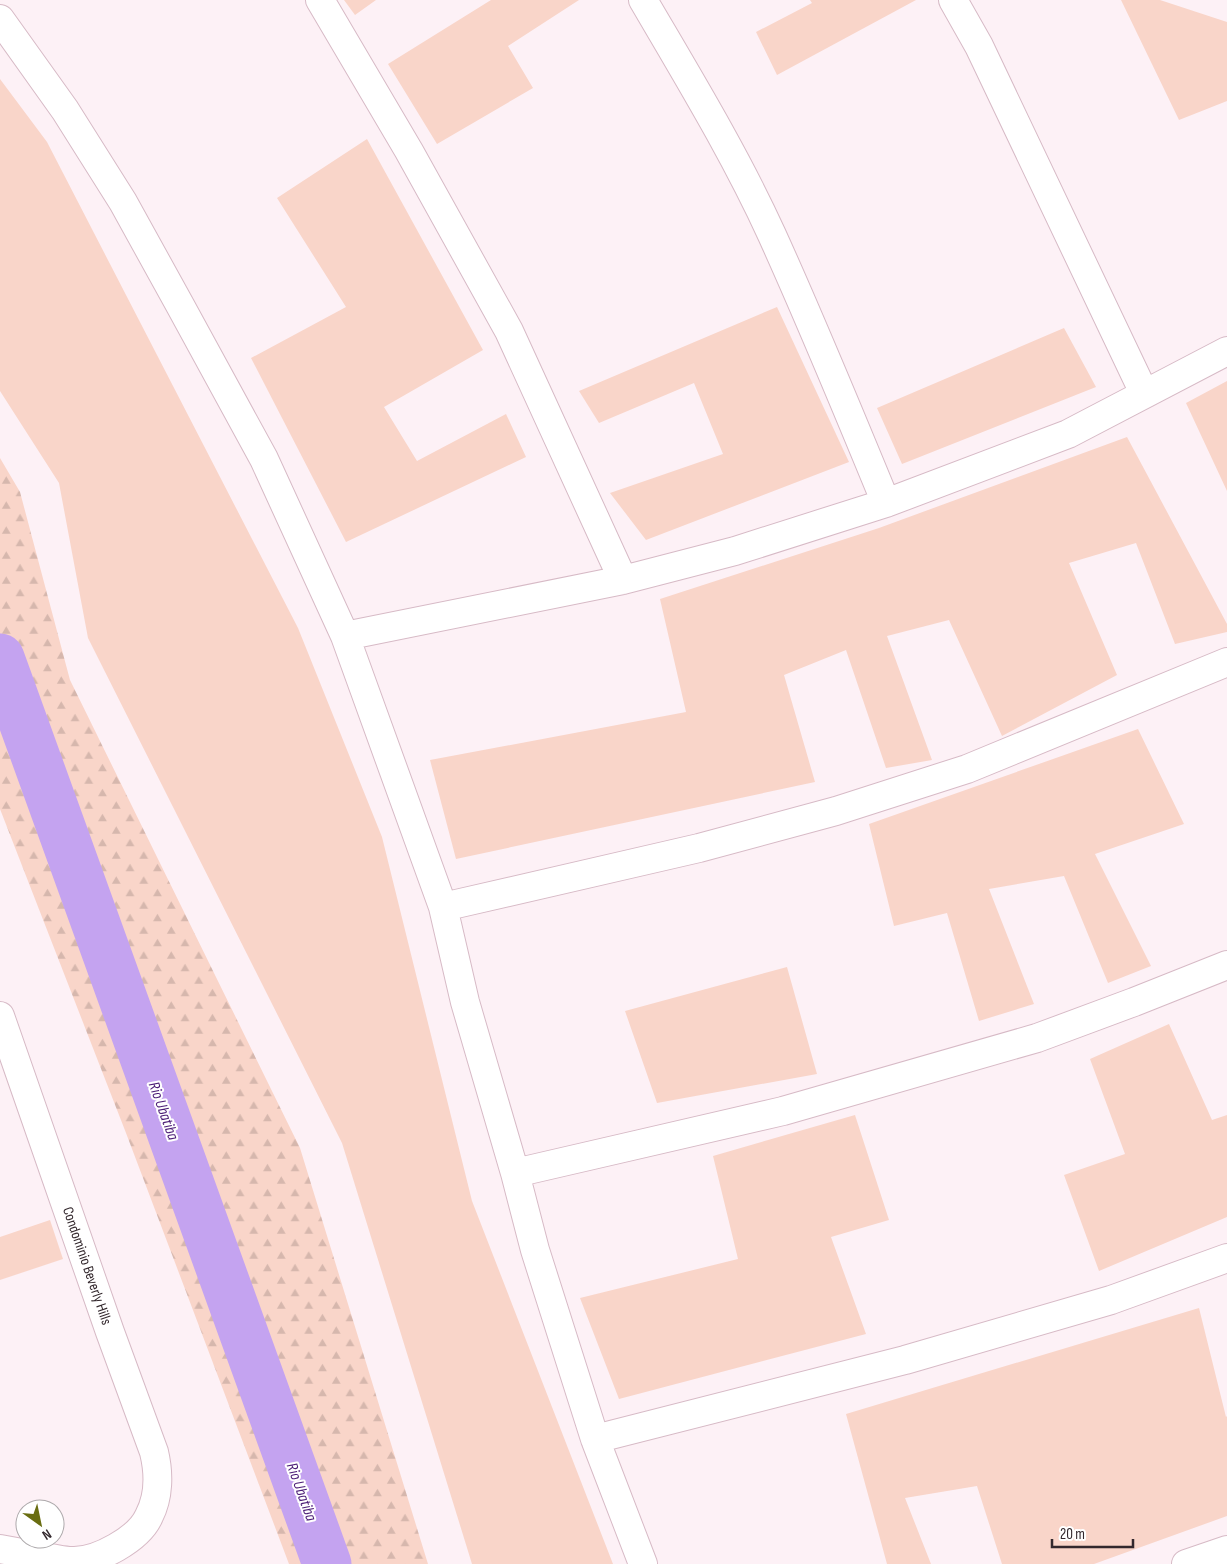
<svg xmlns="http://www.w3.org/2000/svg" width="1227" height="1564" font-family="'Sofia Sans Condensed',sans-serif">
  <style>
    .green { fill: #f9d5c9 }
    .forest { fill: url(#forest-firs) }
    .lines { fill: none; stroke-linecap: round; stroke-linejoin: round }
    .river { stroke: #c4a3f0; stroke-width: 49 }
    .street-casing { stroke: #d7bac6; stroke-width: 30 }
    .street { stroke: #fff; stroke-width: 28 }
    .labels { text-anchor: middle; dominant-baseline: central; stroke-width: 4; stroke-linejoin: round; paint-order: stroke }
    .street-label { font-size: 15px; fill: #33282d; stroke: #fff }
    .water-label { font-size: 16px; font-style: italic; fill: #4b1d76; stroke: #fff }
  </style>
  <defs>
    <pattern id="forest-firs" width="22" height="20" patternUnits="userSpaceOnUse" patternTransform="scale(1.25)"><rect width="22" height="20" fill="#f9d5c9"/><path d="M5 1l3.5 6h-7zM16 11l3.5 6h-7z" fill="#d6b7ad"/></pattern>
  </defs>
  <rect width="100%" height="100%" fill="#fdf1f6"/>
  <path class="green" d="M 344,0 L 376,0 L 355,15 Z
    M 491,0 L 579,0 L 508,46 L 533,88 L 437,144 L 388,64 Z
    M 810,0 L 916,0 L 777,75 L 756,32 L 812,3 Z
    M 1121,0 L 1160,0 L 1227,22 L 1227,101 L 1179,120 Z
    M 0,79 L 47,142 L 298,628 L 382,837 L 472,1201 L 613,1564 L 472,1564 L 342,1143 L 88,638 L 59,483 L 0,391 Z
    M 367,139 L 483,350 L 384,407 L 417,461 L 506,414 L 526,457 L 346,542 L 251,358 L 346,307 L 277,198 Z
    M 777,307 L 849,462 L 646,540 L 610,493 L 723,454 L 694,383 L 599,423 L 579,391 Z
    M 1064,328 L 1096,387 L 902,464 L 877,408 Z
    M 1227,381 L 1227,491 L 1186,403 Z
    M 1127,437 L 1227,624 L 1227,632 L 1175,644 L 1136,543 L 1069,563 L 1117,675 L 1002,736 L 949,620 L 887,636 L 932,760 L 886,768 L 846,650 L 784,675 L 815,782 L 456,859 L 430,760 L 686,712 L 660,599 L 879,528 Z
    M 1138,729 L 1184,824 L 1095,854 L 1151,966 L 1108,983 L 1064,876 L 989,889 L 1034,1004 L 979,1021 L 947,913 L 894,926 L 869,824 Z
    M 787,967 L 817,1074 L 657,1103 L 625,1011 Z
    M 1169,1024 L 1212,1120 L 1227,1115 L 1227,1217 L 1099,1271 L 1064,1175 L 1125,1154 L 1090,1059 Z
    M 855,1115 L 889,1220 L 831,1237 L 866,1334 L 619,1399 L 580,1298 L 738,1259 L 713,1156 Z
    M 50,1220 L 63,1259 L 0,1280 L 0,1237 Z
    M 1199,1308 L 1226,1417 L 1227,1416 L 1227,1516 L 1094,1564 L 1002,1564 L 977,1486 L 905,1498 L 931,1564 L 887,1564 L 846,1414 Z"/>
  <path class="forest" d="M 0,458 L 20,492 L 70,680 L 300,1148 L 428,1564 L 289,1564 L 126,1133 L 0,809 Z"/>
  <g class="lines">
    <path class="river" d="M 0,658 L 327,1564"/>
    <defs>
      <path id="street" d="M 320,0 L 409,151 L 509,331 L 623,580
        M 643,0 C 688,77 735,154 772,235 C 812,323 849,413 886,503
        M 953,0 L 979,46 L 1144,393
        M 0,19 L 65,110 L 123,202 L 181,307 L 264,459 L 345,636 L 443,907 L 465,1002 L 515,1173 L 535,1250 L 595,1439 L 643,1564
        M 345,636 L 623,580 L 735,551 L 886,503 L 1068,434 L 1227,351
        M 443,907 L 699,848 L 836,811 L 967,769 L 1227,662
        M 0,1016 L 110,1332 L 154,1452 C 159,1473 159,1497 149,1516 C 139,1539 97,1562 72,1561 C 65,1561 57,1559 49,1558 C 33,1555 16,1552 0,1549
        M 515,1173 L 783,1111 L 1037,1038 L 1134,1002 L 1227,965
        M 595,1439 L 905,1360 L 1111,1300 L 1227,1258
        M 1186,1564 L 1227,1550"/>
    </defs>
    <use href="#street" class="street-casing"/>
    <use href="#street" class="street"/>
  </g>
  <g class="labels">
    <g class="street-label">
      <text transform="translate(87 1266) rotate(71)">Condominio Beverly Hills</text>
    </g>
    <g class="water-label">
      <text transform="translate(163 1111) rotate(70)">Rio Ubatiba</text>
      <text transform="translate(301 1492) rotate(70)">Rio Ubatiba</text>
    </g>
  </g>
  <g transform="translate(40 1524) rotate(147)"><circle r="24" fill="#ffffff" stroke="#ada9ab"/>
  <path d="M0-4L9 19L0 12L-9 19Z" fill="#696d11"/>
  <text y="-8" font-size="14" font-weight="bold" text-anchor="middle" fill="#33282d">N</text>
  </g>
  <path d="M1052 1539v8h81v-8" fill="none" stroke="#33282d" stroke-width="2.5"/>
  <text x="1060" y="1539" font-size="15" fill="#33282d" stroke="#ffffff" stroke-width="4" paint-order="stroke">20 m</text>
</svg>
